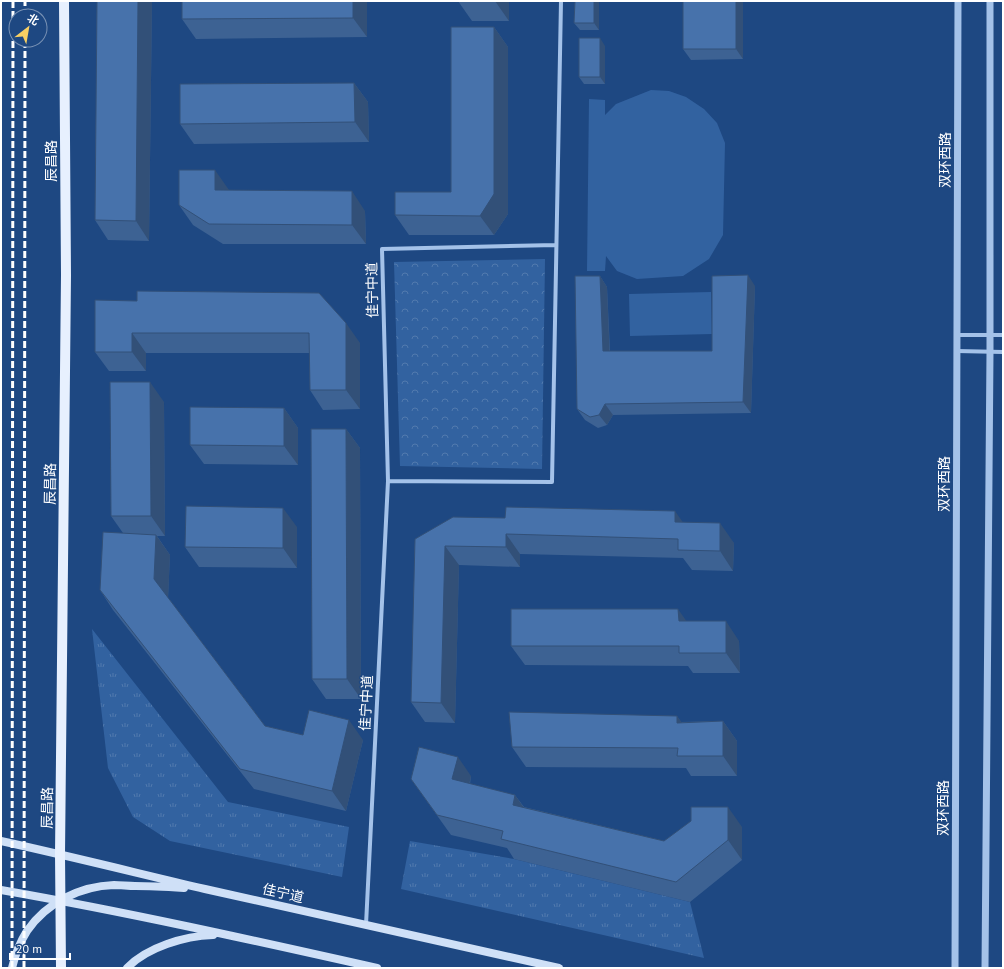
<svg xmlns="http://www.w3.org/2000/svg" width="1004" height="969" font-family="'PT Sans','Noto Sans SC',sans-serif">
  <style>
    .grass { fill: url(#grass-tufts) }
    .park { fill: url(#park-crowns) }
    .pitch { fill: #3262a0 }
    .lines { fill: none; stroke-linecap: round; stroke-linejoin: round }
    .minor { stroke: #a4c2e9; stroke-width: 4 }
    .tertiary { stroke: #a4c2e9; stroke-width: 7 }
    .secondary { stroke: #cfe0f7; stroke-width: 8 }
    .primary { stroke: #e7f0fe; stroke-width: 10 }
    .rail { stroke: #fff; stroke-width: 3; stroke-dasharray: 7 3; stroke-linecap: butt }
    .wall { fill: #3d6293 }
    .shaded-wall { fill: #325078 }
    .building { fill: #4772ab; stroke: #325078 }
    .labels { text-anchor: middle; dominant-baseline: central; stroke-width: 3; stroke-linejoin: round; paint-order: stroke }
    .street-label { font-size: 14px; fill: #fff; stroke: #1e4882 }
  </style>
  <defs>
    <pattern id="grass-tufts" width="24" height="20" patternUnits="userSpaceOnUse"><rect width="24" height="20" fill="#3262a0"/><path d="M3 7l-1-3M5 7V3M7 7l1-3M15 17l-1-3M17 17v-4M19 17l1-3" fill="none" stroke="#517aae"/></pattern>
    <pattern id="park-crowns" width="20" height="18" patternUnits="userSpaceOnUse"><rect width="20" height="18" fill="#3262a0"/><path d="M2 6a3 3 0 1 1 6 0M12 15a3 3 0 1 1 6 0" fill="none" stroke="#517aae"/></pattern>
  </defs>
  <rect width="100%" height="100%" fill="#1e4882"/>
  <path class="grass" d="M 92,629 L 228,802 L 349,827 L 342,877 L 170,841 L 133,817 L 108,768 Z
    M 410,841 L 514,859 L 690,902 L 704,958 L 401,889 Z"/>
  <path class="park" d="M 545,259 L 542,469 L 400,466 L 394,262 Z"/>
  <path class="pitch" d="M 651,90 L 669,91 L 686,97 L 704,109 L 717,123 L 725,143 L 723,235 L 709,259 L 683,276 L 637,279 L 617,271 L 606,256 L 605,271 L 587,271 L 589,99 L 605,100 L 605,115 L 616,104 Z
    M 711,292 L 712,334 L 630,336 L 629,294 Z"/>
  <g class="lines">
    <path class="minor" d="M 957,335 L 1003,335
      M 957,351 L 1003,352
      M 388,481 L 552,482 L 561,1
      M 366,925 L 388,481 L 382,249 L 556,245"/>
    <path class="tertiary" d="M 955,968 L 958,1
      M 985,968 L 990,352 L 990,1"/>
    <path class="secondary" d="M 1,841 C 69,856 137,873 205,889 C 323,916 441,942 559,968
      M 1,890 C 127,912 252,940 377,968
      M 12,968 C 15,955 20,942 27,931 C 46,903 80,886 114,885 C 121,885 128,886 135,886 C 151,886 168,887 184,888
      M 127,968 C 147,947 185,936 213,935"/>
    <path class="primary" d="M 61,968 L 60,854 L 66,275 L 64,1"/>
    <path class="rail" d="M 25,16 L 25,1
      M 12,968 L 13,1
      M 24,968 L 25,40"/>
  </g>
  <path class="wall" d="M 97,1 L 152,1 L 149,241 L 108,240 L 95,220 Z
    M 182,1 L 367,1 L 367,37 L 196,39 L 182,19 Z
    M 458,1 L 509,1 L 509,21 L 472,21 Z
    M 575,1 L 599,1 L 599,30 L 580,30 L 574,23 Z
    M 683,1 L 743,1 L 743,59 L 691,60 L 683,49 Z
    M 494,27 L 508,47 L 508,214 L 494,235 L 409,235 L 395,215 L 451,192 Z
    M 605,46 L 605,84 L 584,84 L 579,77 Z
    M 354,83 L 368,102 L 369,142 L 194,144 L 180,124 Z
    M 229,190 L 365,211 L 366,244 L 223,244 L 193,225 L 179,205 Z
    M 600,276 L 607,287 L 610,351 L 712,351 L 755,286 L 751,413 L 613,415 L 607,425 L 598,428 L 585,420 L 577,409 Z
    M 137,301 L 360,343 L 360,409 L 323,410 L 310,390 L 310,353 L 146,353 L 146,371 L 109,371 L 95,352 Z
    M 164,402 L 165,536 L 157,536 L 170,555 L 168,598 L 265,726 L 303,735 L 363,740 L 346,811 L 254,789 L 113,610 L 100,590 L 123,533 L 111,516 Z
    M 284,408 L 298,428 L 298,465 L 204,464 L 190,445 Z
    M 346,429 L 360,448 L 361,699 L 326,699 L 312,679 Z
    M 683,522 L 734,543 L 733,571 L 692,570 L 683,558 L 520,554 L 520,567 L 459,565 L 455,723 L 425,722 L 411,702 L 415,539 Z
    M 297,527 L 297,568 L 199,567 L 185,547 Z
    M 687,621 L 739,641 L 740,673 L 693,673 L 688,666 L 525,665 L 511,646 Z
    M 677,716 L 681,722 L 723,721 L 737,741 L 737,776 L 691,776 L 686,768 L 526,767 L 512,747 Z
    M 471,776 L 470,784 L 515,795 L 524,807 L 664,841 L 742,827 L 742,860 L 690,902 L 514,859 L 507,848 L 451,835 L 411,779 Z"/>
  <path class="shaded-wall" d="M 138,1 L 152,1 L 149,241 L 136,221 Z
    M 353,1 L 367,1 L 367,37 L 353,18 Z
    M 495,1 L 509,1 L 509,21 Z
    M 594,1 L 599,1 L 599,30 L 594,23 Z
    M 736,1 L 743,1 L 743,59 L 736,49 Z
    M 494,27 L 508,47 L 508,214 L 494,235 L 480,216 Z
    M 600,38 L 605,46 L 605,84 L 600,77 Z
    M 354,83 L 368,102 L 369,142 L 355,122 Z
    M 215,170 L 229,190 L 229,210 L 215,190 Z
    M 352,191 L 365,211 L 366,244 L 352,225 Z
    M 748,275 L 755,286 L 751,413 L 743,402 Z
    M 600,276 L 607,287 L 610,362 L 603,351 Z
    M 346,323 L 360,343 L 360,409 L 346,390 Z
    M 132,333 L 146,353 L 146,371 L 132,352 Z
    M 150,382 L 164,402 L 165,536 L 151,516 Z
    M 605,404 L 613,415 L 607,425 L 599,415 Z
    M 284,408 L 298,428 L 298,465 L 284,446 Z
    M 346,429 L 360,448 L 361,699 L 347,679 Z
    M 283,508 L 297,527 L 297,568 L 283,548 Z
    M 675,511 L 689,531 L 675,522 Z
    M 720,523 L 734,543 L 733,571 L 720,551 Z
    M 506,534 L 520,554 L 520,567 L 506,547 Z
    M 156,535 L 170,555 L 168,599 L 154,579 Z
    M 445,546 L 459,565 L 455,723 L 441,703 Z
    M 678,609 L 692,629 L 679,621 Z
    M 726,621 L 739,641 L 740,673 L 726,653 Z
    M 677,716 L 691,735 L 677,723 Z
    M 349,720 L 363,740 L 346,811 L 332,791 Z
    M 723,721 L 737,741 L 737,776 L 723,756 Z
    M 458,757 L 471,776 L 466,799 L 452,779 Z
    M 515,795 L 529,815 L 513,805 Z
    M 728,807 L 742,827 L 742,860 L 728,840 Z"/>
  <path class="building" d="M 97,1 L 138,1 L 136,221 L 95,220 Z
    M 182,1 L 353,1 L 353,18 L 182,19 Z
    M 575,1 L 594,1 L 594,23 L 574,23 Z
    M 683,1 L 736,1 L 736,49 L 683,49 Z
    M 451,27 L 494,27 L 494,194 L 480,216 L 395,215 L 395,192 L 451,192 Z
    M 579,38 L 600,38 L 600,77 L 579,77 Z
    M 354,83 L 355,122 L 180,124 L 180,84 Z
    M 179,170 L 215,170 L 215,190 L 352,191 L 352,225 L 209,224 L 179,205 Z
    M 748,275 L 743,402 L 605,404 L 599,415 L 590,417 L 577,409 L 575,276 L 600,276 L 603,351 L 712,351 L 712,276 Z
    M 137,291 L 319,293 L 346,323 L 346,390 L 310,390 L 309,333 L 132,333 L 132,352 L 95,352 L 95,300 L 137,301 Z
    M 110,382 L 150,382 L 151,516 L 111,516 Z
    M 190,407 L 284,408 L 284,446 L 190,445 Z
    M 311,429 L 346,429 L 347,679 L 312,679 Z
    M 186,506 L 283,508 L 283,548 L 185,547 Z
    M 506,507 L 675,511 L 675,522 L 720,523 L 720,551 L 678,550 L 678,539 L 506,534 L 506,547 L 445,546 L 441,703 L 411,702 L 415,539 L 453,517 L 505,518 Z
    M 103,532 L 156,535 L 154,579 L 265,726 L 303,735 L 309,710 L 349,720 L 332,791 L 240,769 L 100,590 Z
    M 511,609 L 678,609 L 679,621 L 726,621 L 726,653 L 679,653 L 679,646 L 511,646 Z
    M 509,712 L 677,716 L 677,723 L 723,721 L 723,756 L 677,756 L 678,748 L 512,747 Z
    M 419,747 L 458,757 L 452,779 L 515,795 L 513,805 L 664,841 L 691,821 L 691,807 L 728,807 L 728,840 L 676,882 L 501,839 L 503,831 L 437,815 L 411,779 Z"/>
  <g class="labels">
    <g class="street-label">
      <text transform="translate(945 160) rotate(-90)">双环西路</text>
      <text transform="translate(51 161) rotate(-90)">辰昌路</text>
      <text transform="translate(372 290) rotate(-91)">佳宁中道</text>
      <text transform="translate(50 484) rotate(-89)">辰昌路</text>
      <text transform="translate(944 484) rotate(-90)">双环西路</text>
      <text transform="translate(366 703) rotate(-87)">佳宁中道</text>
      <text transform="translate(47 808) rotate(-89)">辰昌路</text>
      <text transform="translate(943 808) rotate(-90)">双环西路</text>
      <text transform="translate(283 893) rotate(13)">佳宁道</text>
    </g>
  </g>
  <rect width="1004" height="969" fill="none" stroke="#ffffff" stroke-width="4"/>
  <g transform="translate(28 28) rotate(31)"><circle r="19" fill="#1e4882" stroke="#7891b4"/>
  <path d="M0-3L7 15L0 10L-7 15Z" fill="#f8cf63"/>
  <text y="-6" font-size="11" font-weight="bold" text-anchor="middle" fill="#ffffff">北</text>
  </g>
  <path d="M10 953v6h60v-6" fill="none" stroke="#ffffff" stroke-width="2"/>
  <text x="16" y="953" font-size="12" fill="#ffffff" stroke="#1e4882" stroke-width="3" paint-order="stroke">20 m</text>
</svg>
